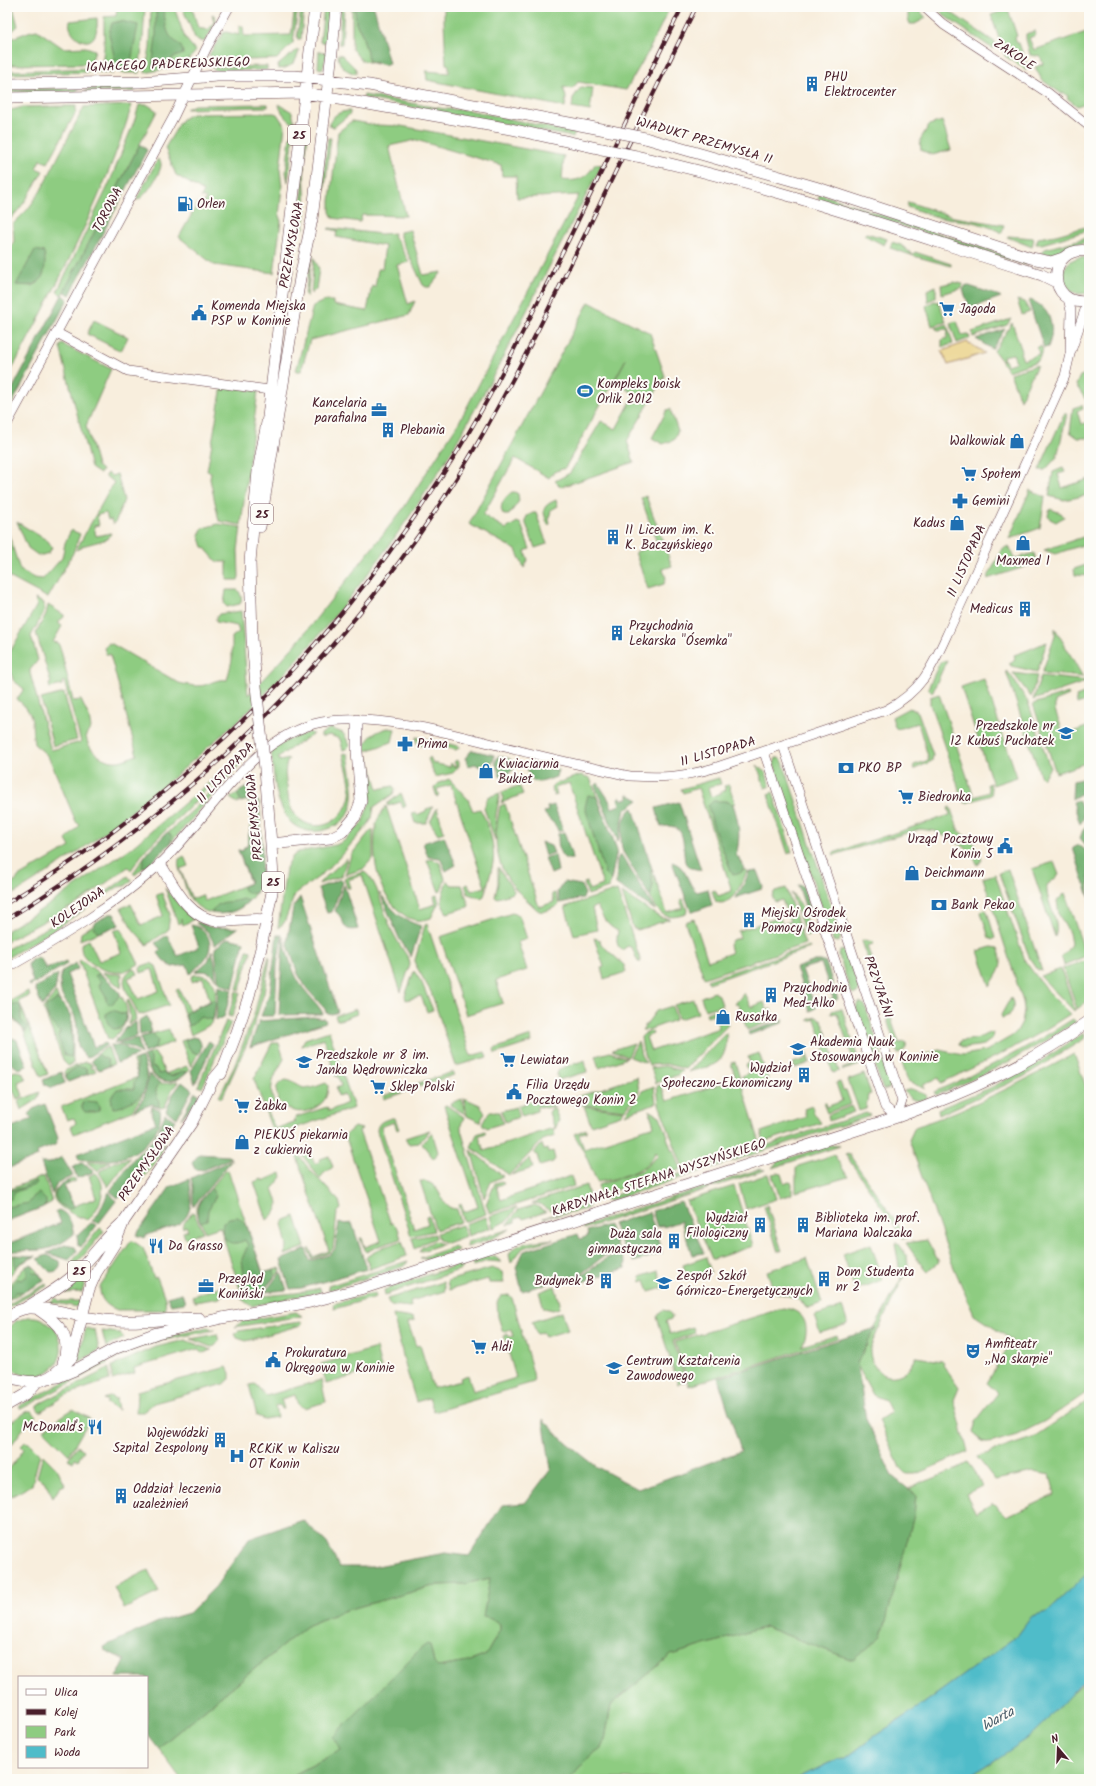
<svg xmlns="http://www.w3.org/2000/svg" width="1096" height="1786" font-family="Kalam,sans-serif">
  <style>
    .green { fill: #8ecc81; stroke: #6c7656; fill-rule: evenodd }
    .forest { fill: #72b06f; stroke: #5e684d }
    .sand { fill: #eeda9e; stroke: #9c7c64 }
    .water { fill: #4fbcc9; stroke: #4c6e7a }
    .lines { fill: none; stroke-linecap: round; stroke-linejoin: round }
    .minor-casing { stroke: #643e46; stroke-width: 10 }
    .major-casing { stroke: #643e46; stroke-width: 12 }
    .minor { stroke: #fff; stroke-width: 9 }
    .major { stroke: #fff; stroke-width: 11 }
    .rail-casing { stroke: #4a1f2b; stroke-width: 4 }
    .rail { stroke: #fdfcf7; stroke-width: 2.5; stroke-dasharray: 8; stroke-linecap: butt }
    .major-bridge-casing { stroke: #643e46; stroke-width: 12; stroke-linecap: butt }
    .major-bridge { stroke: #fff; stroke-width: 11 }
    .labels { text-anchor: middle; dominant-baseline: central; stroke-width: 4; stroke-linejoin: round; paint-order: stroke }
    .shield { fill: #fdfcf7; stroke: #806168; stroke-width: 1 }
    .shield-label { font-size: 12px; font-weight: bold; fill: #4a1f2b }
    .street-label { font-size: 13px; fill: #4a1f2b; stroke: #fdfcf7 }
    .poi-label { font-size: 13px; fill: #4a1f2b; stroke: #fdfcf7; text-anchor: start }
    .water-label { font-size: 14px; font-style: italic; fill: #4c5e6a; stroke: #fdfcf7 }
  </style>
  <rect width="100%" height="100%" fill="#fdfcf7"/>
  <filter id="ink" filterUnits="userSpaceOnUse"><feTurbulence type="fractalNoise" baseFrequency=".025" numOctaves="2"/><feDisplacementMap in="SourceGraphic" scale="8" xChannelSelector="R" yChannelSelector="G"/><feConvolveMatrix kernelMatrix="1 2 1 2 8 2 1 2 1" color-interpolation-filters="sRGB"/></filter>
  <filter id="wash" filterUnits="userSpaceOnUse"><feTurbulence type="fractalNoise" baseFrequency=".012" numOctaves="4" result="noise"/><feDisplacementMap in="SourceGraphic" scale="16" xChannelSelector="R" yChannelSelector="G"/><feGaussianBlur stdDeviation="0.9" result="paint"/><feColorMatrix in="noise" values="0 0 0 0 0 0 0 0 0 0 0 0 0 0 0 0 0 1.4 0 .05"/><feComposite in="paint" operator="in"/></filter>
  <g filter="url(#wash)">
    <rect width="100%" height="100%" fill="#f8eedd"/>
    <path class="green" d="M 7,7 L 13,7 L 18,26 L 11,32 L 7,34 Z
      M 117,7 L 145,7 L 143,39 L 139,73 L 122,73 L 102,65 L 104,47 L 104,17 L 116,16 Z
      M 151,7 L 174,7 L 185,38 L 196,51 L 184,65 L 145,73 L 150,48 Z
      M 182,7 L 192,7 L 198,28 L 208,30 L 214,22 L 212,14 L 214,15 L 216,22 L 206,40 L 202,42 L 195,38 Z
      M 295,7 L 298,7 L 293,43 L 277,59 L 219,61 L 209,55 L 223,33 L 226,32 L 239,35 L 239,25 L 243,27 L 244,36 L 291,35 Z
      M 301,7 L 304,7 L 301,39 L 297,39 Z
      M 324,7 L 331,7 L 329,43 L 320,42 Z
      M 341,7 L 344,7 L 342,44 L 339,44 Z
      M 352,7 L 355,7 L 356,23 L 362,34 L 369,61 L 376,64 L 361,60 L 352,49 Z
      M 444,7 L 670,7 L 647,54 L 626,90 L 578,82 L 572,89 L 563,87 L 566,97 L 565,107 L 427,80 L 426,71 L 449,73 L 449,65 L 446,64 L 444,21 Z
      M 908,7 L 917,7 L 926,18 L 915,24 L 910,24 L 908,19 Z
      M 936,7 L 943,7 L 996,43 L 993,49 L 946,17 Z
      M 1008,9 L 1017,36 L 1015,37 L 1017,43 L 1019,43 L 1027,66 L 1027,70 L 1005,56 L 991,15 Z
      M 97,18 C 100,59 65,36 70,21 Z
      M 37,30 L 63,48 L 86,47 L 95,50 L 92,60 L 84,64 L 7,65 L 7,40 L 31,31 Z
      M 1035,31 L 1036,35 L 1029,38 L 1034,50 L 1089,31 L 1089,102 L 1077,106 L 1067,98 L 1068,96 L 1063,93 L 1062,94 L 1042,80 L 1035,67 L 1043,64 L 1040,55 L 1036,56 L 1030,55 L 1026,39 L 1026,34 Z
      M 297,50 L 299,50 C 297,62 291,68 279,69 L 278,65 Z
      M 319,51 L 327,53 L 323,68 L 321,69 L 318,68 Z
      M 338,54 L 342,55 L 356,69 L 356,74 C 346,71 338,66 338,54 Z
      M 209,65 L 214,67 L 267,66 L 267,70 L 216,71 Z
      M 95,68 L 105,70 L 113,74 L 103,72 L 7,74 L 7,71 Z
      M 135,87 L 135,91 L 84,92 L 89,88 Z
      M 581,87 L 593,88 L 590,111 L 572,108 L 573,98 Z
      M 80,88 L 75,92 L 7,92 L 7,89 Z
      M 364,95 L 445,109 L 468,110 L 575,133 L 573,137 L 363,98 Z
      M 268,104 L 268,107 L 186,109 L 194,105 Z
      M 279,104 L 292,112 L 295,124 C 289,122 279,111 279,104 Z
      M 132,105 C 103,201 54,290 7,379 L 7,254 L 14,241 L 13,224 L 28,209 L 40,192 L 84,107 ZM 44,271 L 38,283 L 32,286 L 17,285 Z
      M 139,105 L 148,105 L 157,111 L 62,295 L 57,292 L 109,184 L 135,119 Z
      M 76,106 L 76,112 L 48,163 L 40,160 L 36,168 L 43,171 C 32,190 23,208 7,222 L 7,111 L 23,107 Z
      M 350,111 L 350,114 L 334,127 L 329,126 C 331,116 339,111 350,111 Z
      M 274,113 L 277,114 L 285,126 L 280,169 L 282,187 L 279,216 L 281,221 L 274,273 L 214,265 L 179,237 L 198,203 L 202,205 L 206,199 L 201,197 L 204,192 L 176,175 L 165,148 L 182,119 L 192,114 Z
      M 352,121 L 376,125 L 401,126 L 564,156 L 562,180 C 578,182 587,178 595,164 L 602,165 C 563,238 527,312 489,384 C 470,418 452,452 431,484 C 379,564 318,642 250,709 C 237,723 221,735 207,748 C 145,804 79,855 7,898 L 7,886 L 16,881 L 18,877 L 70,847 L 66,840 L 80,825 L 76,822 L 51,762 L 46,754 L 34,744 C 30,721 37,716 17,699 L 24,689 L 13,680 L 11,671 L 7,669 L 7,657 L 37,605 L 35,599 L 44,603 L 44,612 L 31,636 L 38,660 L 30,670 L 30,673 L 51,750 L 81,742 L 64,681 L 62,682 L 62,685 L 50,688 L 49,684 L 51,683 L 36,633 L 46,614 L 48,605 L 64,615 L 64,617 L 59,621 L 59,624 L 62,626 L 53,642 L 58,643 L 61,650 L 73,701 L 81,700 L 89,717 L 91,728 L 86,735 C 87,750 103,763 119,761 C 125,760 131,757 137,755 L 110,654 L 106,654 L 104,648 L 108,643 L 112,644 L 179,683 C 188,685 196,687 205,685 C 213,682 218,679 227,680 L 232,660 L 232,637 L 239,632 L 237,626 L 216,622 L 216,618 L 219,614 L 241,611 L 248,695 L 296,644 L 403,509 L 459,422 L 579,195 L 517,198 L 516,176 L 502,176 L 501,165 L 416,140 L 389,146 L 406,216 L 362,215 L 360,222 L 333,218 L 330,212 L 330,201 L 338,132 Z
      M 942,121 L 951,150 L 932,155 L 921,150 L 920,140 L 929,125 Z
      M 294,133 L 288,182 L 286,172 L 290,137 Z
      M 304,135 L 308,135 L 304,167 L 306,212 L 304,228 L 301,231 L 298,227 L 303,188 L 302,164 Z
      M 328,138 L 331,138 L 325,188 L 322,188 Z
      M 158,159 C 160,161 161,161 161,165 C 161,173 144,200 136,200 Z
      M 820,194 L 903,222 L 1027,262 L 1026,265 L 818,199 Z
      M 908,202 L 954,217 L 1004,225 L 1002,233 C 989,226 972,220 957,221 L 956,219 L 940,218 L 907,207 Z
      M 1089,226 L 1089,230 L 1042,244 L 1036,244 L 1038,238 L 1056,235 Z
      M 329,228 L 381,234 L 394,233 L 393,238 L 395,237 L 409,262 L 397,265 L 408,304 L 415,301 L 409,315 L 310,340 L 301,371 L 296,371 L 313,306 L 324,301 L 333,301 L 333,305 L 367,311 L 372,286 L 375,287 L 378,269 L 382,269 L 385,246 L 336,237 L 337,231 L 328,229 Z
      M 410,230 L 423,275 L 442,272 L 430,287 L 426,287 L 423,285 L 400,237 L 400,232 Z
      M 866,233 L 887,239 L 884,245 L 864,235 Z
      M 1008,236 L 1034,238 L 1032,247 L 1007,237 Z
      M 1089,237 L 1088,242 L 1072,245 L 1056,254 L 1040,254 L 1045,249 Z
      M 892,242 L 901,245 L 913,255 L 915,252 L 951,264 L 951,266 L 914,256 L 890,248 Z
      M 311,254 L 312,254 L 307,297 L 305,295 Z
      M 314,257 L 319,269 L 316,289 L 311,294 Z
      M 1081,257 L 1089,259 L 1089,293 L 1079,294 L 1071,291 L 1063,280 C 1062,267 1069,259 1081,257 Z
      M 954,282 L 963,284 L 962,288 L 942,294 L 941,285 Z
      M 936,286 L 936,297 L 928,302 L 927,290 Z
      M 1017,300 L 1024,302 L 1030,312 L 1022,315 Z
      M 934,301 L 939,302 L 946,322 L 932,326 L 926,306 Z
      M 589,302 L 650,333 L 665,376 L 627,441 L 634,462 L 561,487 L 555,481 L 570,473 L 601,421 L 616,429 L 635,394 L 614,382 L 626,359 L 565,468 L 554,472 L 549,478 L 515,458 L 483,515 L 506,529 L 517,522 L 521,524 L 530,549 L 525,551 L 528,560 L 524,568 L 516,550 L 469,524 Z
      M 1011,319 L 1007,325 L 973,337 L 972,332 Z
      M 94,320 L 128,337 L 121,351 L 87,334 Z
      M 957,321 L 962,335 L 968,334 L 970,338 L 957,343 L 950,323 Z
      M 1012,323 L 1022,351 L 1020,352 L 1023,360 L 1039,354 L 1037,347 L 1041,346 L 1043,350 L 1038,361 L 1008,371 L 1001,361 L 1005,360 L 1007,365 L 1016,362 L 1013,354 L 1003,356 L 1004,359 L 1001,360 L 994,351 Z
      M 947,324 L 953,344 L 942,347 L 942,340 L 947,338 L 948,331 L 946,329 L 938,330 L 935,328 Z
      M 62,344 L 111,369 L 86,426 L 97,466 L 102,470 L 100,474 L 91,468 L 60,347 Z
      M 1037,365 L 1020,400 L 1010,373 Z
      M 1089,373 L 1089,399 L 1086,400 L 1076,385 L 1080,376 Z
      M 222,386 L 258,391 L 241,525 L 219,521 L 210,479 L 211,472 L 207,471 Z
      M 1082,405 L 1083,409 L 1077,411 L 1081,424 L 1089,422 L 1088,438 L 1078,438 L 1070,432 L 1073,408 Z
      M 670,409 L 678,431 L 674,440 L 663,444 L 652,438 L 667,410 Z
      M 1064,414 L 1067,414 L 1057,457 L 1045,470 L 1039,470 Z
      M 1063,468 L 1065,472 L 1058,474 L 1062,488 L 1089,479 L 1089,495 L 1064,500 L 1049,496 L 1053,472 Z
      M 107,473 L 112,476 L 117,474 L 124,500 L 115,523 L 112,523 L 111,519 L 108,520 L 106,513 L 97,515 L 99,525 L 94,526 L 96,536 L 111,533 L 108,539 L 82,546 L 82,548 L 76,550 L 114,482 L 105,476 Z
      M 1030,490 L 1045,497 L 1040,528 L 1009,539 Z
      M 512,492 L 515,492 L 518,494 L 519,501 L 509,515 L 504,515 C 497,507 505,497 512,492 Z
      M 646,496 L 672,566 L 663,569 L 666,578 L 664,584 L 648,589 L 635,552 L 654,545 L 656,540 L 641,498 Z
      M 556,500 L 558,506 L 551,510 L 549,519 L 550,524 L 548,525 C 543,511 540,507 556,500 Z
      M 1050,509 L 1061,513 L 1064,517 L 1056,522 L 1050,519 L 1048,515 Z
      M 533,513 L 536,513 L 547,544 L 535,548 L 525,521 L 527,516 Z
      M 17,522 L 48,541 L 52,547 L 49,553 L 39,556 L 28,548 Z
      M 218,524 L 241,527 L 238,550 L 239,577 L 238,580 L 227,580 L 227,562 L 217,562 L 204,547 L 203,547 L 199,535 L 203,528 Z
      M 7,529 L 20,570 L 34,578 L 43,579 L 62,558 L 65,543 L 71,530 L 80,534 L 73,553 L 48,598 L 7,576 Z
      M 1089,535 L 1089,543 L 1055,554 L 1044,550 Z
      M 1009,546 L 1014,559 L 1034,553 L 1036,560 L 1034,564 L 987,579 L 1002,549 Z
      M 1089,564 L 1089,576 L 1075,575 L 1074,569 Z
      M 226,590 L 238,590 C 241,594 243,600 240,604 L 227,607 L 224,604 Z
      M 1055,628 L 1083,677 L 1042,673 L 1055,635 Z
      M 1047,642 L 1037,672 L 1011,666 L 1009,663 L 1015,660 L 1014,655 C 1025,652 1036,646 1047,642 Z
      M 947,660 L 932,693 L 928,688 L 940,662 Z
      M 1006,671 L 1010,674 L 1028,702 L 1050,768 L 1043,778 L 1040,775 Z
      M 1013,673 L 1037,676 L 1031,697 Z
      M 1041,676 L 1087,681 L 1088,681 L 1033,700 Z
      M 984,679 L 1017,777 L 993,785 L 961,687 Z
      M 1089,692 L 1089,700 L 1077,704 L 1076,697 Z
      M 64,693 L 77,740 L 53,746 L 41,699 Z
      M 1068,693 L 1069,695 L 1055,701 L 1055,710 L 1064,735 L 1089,726 L 1089,762 L 1056,773 L 1033,704 Z
      M 939,694 L 974,797 L 989,792 L 987,784 L 990,783 L 992,791 L 991,795 L 966,803 L 963,801 L 930,704 L 930,697 Z
      M 909,708 L 915,710 L 918,712 L 933,755 L 932,761 L 915,769 L 913,769 L 914,765 L 929,760 L 918,723 L 897,729 L 895,727 L 892,717 Z
      M 330,728 L 343,733 L 350,745 L 346,749 L 343,750 L 340,739 L 330,735 L 321,737 L 321,734 Z
      M 388,728 L 395,729 L 392,742 L 366,751 L 364,750 C 366,737 376,731 388,728 Z
      M 309,732 L 313,734 L 278,757 L 280,761 L 289,759 C 284,766 285,778 287,786 C 288,797 289,809 297,817 C 318,837 346,820 350,795 C 352,782 345,765 343,753 L 348,754 C 350,769 356,790 352,805 C 344,833 301,842 286,816 C 274,797 274,773 271,751 L 288,740 Z
      M 416,737 L 459,746 L 459,748 L 456,750 L 428,743 L 420,746 L 417,743 Z
      M 366,757 L 368,757 L 378,789 L 393,786 L 395,789 L 393,794 L 374,807 L 372,818 L 368,825 L 336,861 L 320,876 L 295,894 L 284,923 L 278,928 L 286,868 L 292,857 L 298,852 L 336,845 L 344,841 L 362,823 L 371,799 Z
      M 430,757 L 433,763 L 450,767 L 451,763 L 454,767 L 456,766 L 454,762 L 456,760 L 459,762 L 459,766 L 453,773 L 435,777 L 428,759 Z
      M 776,758 L 779,758 L 783,762 L 841,936 L 839,942 L 833,941 L 774,764 Z
      M 241,763 L 167,847 L 135,875 L 133,873 L 149,850 L 194,809 L 235,764 Z
      M 757,765 L 766,773 L 770,786 L 765,788 Z
      M 223,771 L 190,807 L 146,849 L 131,870 L 128,867 L 80,902 L 7,941 L 7,930 L 47,906 L 131,848 Z
      M 581,775 L 590,778 L 617,850 L 609,888 L 588,895 L 584,883 L 587,882 L 589,890 L 603,885 L 569,783 L 555,788 L 557,795 L 554,796 L 551,787 L 554,784 Z
      M 719,778 L 721,784 L 708,787 L 711,797 L 726,790 L 724,786 L 729,785 L 735,803 L 733,804 L 725,801 L 711,819 L 733,874 L 743,871 L 743,869 L 747,871 C 742,883 732,908 716,902 L 712,891 L 715,890 L 718,896 L 732,891 L 698,788 L 683,793 L 681,789 Z
      M 449,779 L 468,799 L 473,811 L 480,809 C 488,822 496,847 493,863 C 491,874 487,885 484,896 L 481,898 L 468,894 L 465,885 L 468,884 L 471,891 L 485,887 L 451,785 L 437,789 L 439,796 L 437,797 L 434,788 L 439,783 Z
      M 247,787 L 249,792 L 259,802 C 261,824 261,845 261,867 C 261,872 262,879 259,885 C 249,912 214,925 193,902 C 188,897 186,889 184,882 C 181,874 177,867 179,859 L 184,856 L 188,866 L 180,869 L 192,899 L 202,895 L 205,901 L 250,883 L 238,850 L 243,851 L 244,847 L 247,847 L 252,816 L 248,799 L 237,803 L 230,798 Z
      M 515,787 L 520,787 L 523,794 L 501,803 L 503,798 L 502,792 Z
      M 773,792 L 792,852 L 788,854 L 768,794 Z
      M 401,793 L 406,806 L 403,808 L 401,802 L 388,806 L 387,804 Z
      M 500,793 L 496,815 L 495,840 L 484,808 L 488,797 Z
      M 505,804 L 539,907 L 554,902 L 552,894 L 555,893 L 559,904 C 555,908 544,913 539,911 C 536,909 532,905 530,903 C 515,890 502,875 498,855 C 494,840 497,821 500,806 Z
      M 386,806 L 420,909 L 436,904 L 434,896 L 437,895 L 439,902 L 431,918 C 417,923 409,920 398,910 C 375,889 372,854 376,825 C 377,818 383,811 386,806 Z
      M 433,807 L 426,823 L 415,823 L 412,814 L 416,813 L 417,815 L 426,811 L 426,809 Z
      M 950,807 L 959,831 L 974,843 L 982,860 L 978,865 L 970,852 L 963,846 L 935,831 L 920,829 L 834,855 L 833,853 L 950,815 L 948,808 Z
      M 437,808 L 444,832 L 438,834 L 430,822 Z
      M 371,830 L 373,830 L 373,858 L 363,869 L 345,875 L 351,855 Z
      M 347,858 L 342,876 L 319,884 L 320,882 Z
      M 432,859 L 440,863 L 445,879 L 441,891 L 439,892 L 427,860 Z
      M 1054,862 L 1059,875 L 1047,885 C 1045,904 1061,919 1055,937 L 1032,869 Z
      M 498,867 L 514,891 L 513,893 L 498,898 L 495,897 L 498,883 Z
      M 652,869 L 667,913 L 683,908 L 680,900 L 683,899 L 687,910 L 686,914 C 665,921 660,915 650,897 L 653,885 L 651,871 Z
      M 1008,869 L 1042,971 L 1038,970 L 1030,959 L 999,873 Z
      M 364,872 C 377,879 382,908 388,921 C 393,935 401,947 409,959 L 410,965 L 401,992 L 362,875 L 348,880 L 350,888 L 347,888 L 344,878 Z
      M 995,874 L 1025,961 L 1048,992 L 1070,1014 C 1029,1041 986,1062 941,1083 L 939,1078 L 923,1084 L 925,1089 L 908,1081 L 902,1063 L 904,1061 L 939,1050 L 963,1055 L 986,1051 L 1012,1036 L 1017,1031 L 1022,1022 L 1024,1011 L 1023,1002 L 983,878 Z
      M 128,876 L 132,881 L 125,886 L 118,887 L 52,931 L 7,958 L 7,949 L 86,907 Z
      M 447,881 L 452,885 L 462,885 L 469,905 L 468,907 L 447,913 C 438,901 443,894 447,881 Z
      M 165,888 L 185,912 L 194,919 L 183,925 L 181,919 L 181,923 L 178,924 Z
      M 786,888 L 805,944 L 704,978 L 685,922 L 694,919 L 708,961 L 731,953 L 729,945 L 732,940 L 740,938 L 738,931 L 780,917 L 782,924 L 790,921 L 782,900 L 775,902 L 772,896 L 775,891 Z
      M 617,890 L 641,962 L 638,962 L 632,948 L 628,946 L 622,950 C 615,945 617,938 618,931 C 607,926 602,917 597,906 L 592,908 L 597,930 L 574,935 L 565,907 Z
      M 162,893 L 170,914 L 168,930 L 147,945 L 132,928 L 121,908 L 131,904 L 141,925 L 163,916 L 156,895 Z
      M 622,893 L 661,918 L 670,919 L 638,930 L 633,928 Z
      M 791,893 L 800,903 L 811,935 L 806,936 Z
      M 1065,893 L 1086,956 L 1064,965 L 1061,956 L 1066,952 L 1071,944 L 1069,933 L 1059,915 L 1057,901 Z
      M 984,909 L 987,911 L 995,938 L 993,940 L 989,938 L 981,912 Z
      M 512,913 L 519,915 L 527,939 L 518,942 L 527,970 L 496,980 L 503,1003 L 466,1015 L 440,937 Z
      M 109,914 L 114,914 L 119,925 L 80,940 L 81,933 Z
      M 427,924 L 471,1056 L 485,1052 L 487,1057 L 456,1066 L 431,992 L 415,964 L 415,960 L 425,925 Z
      M 121,928 L 139,964 C 133,967 127,971 121,972 C 109,974 91,966 84,956 C 81,953 81,947 81,944 L 89,940 L 99,961 L 121,953 L 114,931 Z
      M 594,938 L 600,940 L 601,944 L 624,965 L 626,972 L 604,979 L 601,968 L 604,967 Z
      M 865,940 L 873,942 L 873,944 L 867,946 L 899,1043 L 906,1042 C 907,1048 904,1052 898,1054 L 862,941 Z
      M 809,946 L 810,948 L 709,983 L 707,980 Z
      M 991,947 L 998,948 C 1005,966 999,971 990,986 L 978,951 Z
      M 247,950 L 251,951 L 240,990 L 237,989 Z
      M 844,950 L 847,953 L 859,989 L 857,993 L 854,994 L 851,992 L 839,956 L 840,951 Z
      M 269,956 L 270,959 L 264,993 L 250,1037 L 222,1098 L 219,1097 L 234,1067 L 254,1015 Z
      M 81,960 C 99,973 138,998 124,1025 C 121,1030 116,1035 112,1040 L 108,1039 L 79,961 Z
      M 1088,960 L 1089,965 L 1089,1000 L 1077,1009 L 1063,968 Z
      M 151,963 L 156,966 L 169,1005 L 143,1014 L 138,1015 C 134,999 113,982 132,969 L 136,970 L 138,974 L 128,978 L 138,999 L 159,991 L 152,969 L 141,973 L 140,969 L 142,966 Z
      M 1061,969 L 1075,1010 L 1074,1011 L 1040,976 Z
      M 414,971 L 422,983 L 433,1010 L 427,1012 L 421,996 L 406,1000 L 405,996 Z
      M 102,972 L 112,974 L 122,974 L 121,988 Z
      M 194,975 C 216,973 217,989 215,1006 C 215,1011 215,1017 212,1022 C 209,1027 197,1031 191,1035 L 176,990 L 179,989 L 189,1010 L 210,1001 L 203,978 L 192,982 L 191,977 Z
      M 28,991 L 30,996 L 19,1001 L 48,1074 L 41,1077 L 23,1029 L 7,1014 L 7,1003 Z
      M 236,991 L 240,993 L 232,1017 L 228,1016 Z
      M 56,992 C 58,1002 65,1005 69,1014 C 75,1026 72,1050 73,1064 L 68,1066 L 64,1062 L 43,1008 Z
      M 714,992 L 719,995 L 722,1005 L 705,1010 L 701,997 Z
      M 744,993 L 751,1007 L 764,1002 L 767,1010 L 771,1009 L 774,1017 L 771,1018 L 772,1021 L 747,1030 L 739,1005 L 735,1004 Z
      M 1011,997 C 1016,1008 1013,1015 1002,1018 L 1001,1015 Z
      M 128,999 L 134,1010 L 136,1020 L 128,1024 L 130,1017 L 127,1000 Z
      M 693,999 L 698,1013 L 680,1019 L 678,1018 L 674,1005 Z
      M 860,1002 L 865,1005 L 892,1087 L 883,1090 L 856,1008 L 858,1003 Z
      M 672,1006 L 676,1018 L 675,1020 L 648,1030 L 642,1030 L 656,1011 Z
      M 722,1007 L 724,1011 L 718,1013 L 722,1022 L 727,1021 L 728,1025 L 685,1069 L 666,1064 L 650,1065 C 643,1057 642,1047 641,1037 L 644,1034 L 652,1031 L 653,1034 L 646,1037 L 651,1051 L 719,1028 L 714,1014 L 707,1016 L 706,1013 Z
      M 356,1009 L 357,1014 L 341,1020 L 337,1020 L 335,1016 Z
      M 838,1009 L 842,1009 L 860,1065 L 843,1070 L 842,1069 L 855,1064 L 837,1013 L 831,1014 L 832,1011 Z
      M 816,1017 L 822,1020 L 839,1071 L 833,1073 L 815,1019 L 809,1021 L 809,1019 Z
      M 1073,1019 L 1076,1022 C 1031,1051 986,1075 936,1095 L 934,1092 C 983,1071 1029,1047 1073,1019 Z
      M 226,1021 L 231,1022 L 202,1088 L 198,1086 Z
      M 169,1029 L 173,1042 L 144,1053 L 141,1037 Z
      M 329,1031 L 354,1108 L 274,1135 L 254,1079 L 272,1043 L 279,1043 L 284,1059 C 275,1075 266,1088 276,1106 L 268,1111 L 275,1129 L 294,1122 L 296,1117 L 327,1107 L 329,1111 L 347,1103 L 344,1094 L 338,1096 L 336,1088 L 341,1086 L 338,1076 L 336,1077 L 324,1039 L 301,1046 L 305,1039 Z
      M 993,1032 L 992,1039 L 984,1045 L 964,1048 L 959,1045 L 960,1041 L 975,1039 Z
      M 726,1033 C 727,1038 726,1041 726,1046 C 722,1068 707,1066 688,1072 Z
      M 1084,1033 L 1085,1035 L 1084,1039 L 1023,1077 L 939,1115 L 938,1109 L 990,1088 L 1038,1063 Z
      M 531,1036 L 532,1042 L 495,1054 L 494,1049 Z
      M 193,1037 L 198,1038 L 201,1047 L 191,1067 L 181,1041 Z
      M 638,1041 L 641,1055 L 646,1063 L 630,1057 Z
      M 634,1043 L 628,1057 L 612,1050 Z
      M 108,1047 L 114,1064 L 99,1070 L 91,1061 L 102,1050 Z
      M 803,1049 L 805,1049 L 810,1063 L 795,1068 L 793,1063 L 806,1059 Z
      M 154,1052 L 160,1061 L 165,1074 L 187,1066 L 189,1071 C 179,1082 162,1086 152,1074 C 148,1069 146,1062 143,1056 Z
      M 610,1052 L 627,1058 L 599,1068 L 595,1056 Z
      M 759,1053 L 768,1079 L 745,1086 L 742,1076 L 749,1073 L 746,1065 L 750,1063 L 748,1057 Z
      M 1074,1054 L 1089,1095 L 1089,1391 L 1045,1421 L 1017,1435 L 990,1443 L 982,1441 L 973,1433 L 976,1421 L 998,1393 L 987,1383 L 1012,1340 L 974,1315 L 952,1263 L 909,1140 L 915,1127 C 971,1108 1022,1082 1074,1054 Z
      M 142,1058 L 147,1075 L 142,1096 L 132,1111 L 74,1134 L 71,1127 L 76,1123 L 74,1118 L 67,1120 L 61,1107 L 138,1077 L 133,1061 Z
      M 585,1060 L 587,1072 L 558,1080 L 557,1074 L 559,1069 Z
      M 85,1062 L 90,1063 L 93,1066 L 90,1066 L 91,1069 L 94,1068 L 96,1071 L 68,1082 L 64,1072 L 66,1070 Z
      M 735,1062 L 760,1143 L 683,1168 L 659,1104 L 657,1086 L 661,1085 L 667,1101 L 736,1079 L 731,1063 Z
      M 665,1066 L 682,1071 L 678,1075 L 656,1083 L 651,1068 Z
      M 15,1071 L 22,1072 L 25,1078 L 27,1078 L 18,1082 L 23,1096 L 17,1099 L 7,1075 Z
      M 453,1072 L 454,1075 L 419,1087 L 418,1083 Z
      M 149,1074 C 159,1086 164,1084 178,1082 L 171,1091 L 165,1107 L 160,1108 L 152,1104 L 134,1111 L 144,1097 Z
      M 864,1074 L 871,1094 L 868,1095 L 866,1108 L 859,1110 L 848,1080 Z
      M 637,1077 L 639,1091 L 625,1110 L 569,1103 L 568,1100 Z
      M 286,1080 C 294,1081 297,1086 304,1088 C 311,1090 319,1085 326,1083 L 328,1085 C 328,1096 325,1102 315,1108 C 284,1124 263,1085 286,1080 Z
      M 840,1082 L 843,1090 L 846,1090 L 851,1104 L 827,1113 L 823,1103 L 825,1102 L 826,1107 L 842,1101 L 836,1083 Z
      M 414,1085 L 416,1088 L 384,1099 L 383,1096 Z
      M 654,1086 L 656,1103 L 625,1114 L 642,1091 Z
      M 912,1089 L 926,1095 L 927,1098 C 918,1103 909,1100 904,1091 Z
      M 40,1092 L 37,1100 L 21,1110 L 18,1101 Z
      M 542,1097 L 544,1098 L 545,1101 L 552,1102 L 554,1106 L 546,1108 L 537,1106 L 537,1111 L 522,1116 L 518,1106 Z
      M 464,1098 L 480,1105 L 482,1109 L 485,1112 L 480,1122 L 467,1116 Z
      M 462,1099 L 465,1114 L 450,1105 L 451,1103 Z
      M 446,1105 L 464,1117 L 461,1125 L 461,1130 L 486,1214 L 467,1221 L 464,1221 L 459,1205 L 461,1204 L 464,1212 L 478,1207 L 444,1106 Z
      M 584,1106 L 624,1111 L 621,1115 L 591,1125 Z
      M 812,1106 L 814,1113 L 821,1123 L 764,1142 L 761,1132 L 806,1117 L 804,1109 Z
      M 851,1106 L 854,1112 L 829,1121 L 828,1115 Z
      M 516,1107 L 519,1117 L 505,1122 L 501,1111 Z
      M 554,1108 L 559,1120 L 555,1129 L 549,1113 L 551,1109 Z
      M 649,1110 L 660,1116 L 668,1136 L 667,1137 L 672,1151 L 674,1150 L 681,1169 L 600,1195 L 598,1185 L 642,1170 L 658,1156 L 656,1151 C 654,1153 654,1156 652,1159 C 642,1173 612,1180 597,1182 L 585,1154 L 574,1134 L 586,1129 L 586,1132 L 579,1134 L 584,1149 L 654,1126 Z
      M 489,1112 L 499,1112 L 503,1123 L 487,1128 L 482,1124 Z
      M 866,1113 L 870,1115 L 867,1117 L 610,1201 L 603,1199 Z
      M 392,1118 L 395,1118 L 399,1129 L 397,1130 L 394,1122 L 381,1127 L 414,1229 L 428,1224 L 426,1217 L 429,1216 L 434,1231 L 411,1236 L 377,1131 C 377,1122 385,1120 392,1118 Z
      M 354,1127 L 362,1129 L 359,1131 L 391,1224 L 393,1223 L 398,1228 L 401,1239 L 379,1246 L 366,1252 L 360,1238 L 362,1238 L 365,1247 L 381,1241 L 345,1135 Z
      M 553,1128 L 555,1136 L 543,1140 L 509,1175 L 471,1147 L 477,1134 L 485,1131 L 486,1133 L 479,1136 L 484,1151 Z
      M 430,1130 L 419,1143 L 408,1144 L 405,1138 Z
      M 432,1132 L 438,1152 L 434,1159 L 422,1144 Z
      M 165,1142 L 160,1155 L 141,1181 L 138,1179 Z
      M 542,1144 L 544,1150 L 547,1149 L 548,1153 L 553,1151 L 555,1159 L 553,1162 L 540,1166 L 537,1155 L 534,1153 Z
      M 830,1145 L 840,1146 L 772,1168 L 777,1162 Z
      M 308,1149 L 315,1164 L 320,1162 L 320,1159 L 329,1156 L 333,1167 L 323,1174 L 320,1179 L 300,1152 Z
      M 471,1150 L 503,1176 L 491,1182 L 484,1198 Z
      M 297,1153 L 310,1170 L 339,1201 L 341,1209 L 337,1213 L 333,1249 L 329,1253 L 312,1259 L 308,1249 L 310,1249 L 313,1257 L 329,1251 L 296,1154 Z
      M 848,1153 L 851,1157 L 907,1238 L 903,1238 L 845,1154 Z
      M 834,1155 L 848,1177 L 796,1192 L 796,1169 L 798,1166 Z
      M 130,1158 L 108,1187 L 99,1172 L 114,1162 Z
      M 530,1158 L 533,1168 L 511,1175 Z
      M 87,1162 L 110,1162 L 97,1171 Z
      M 760,1169 L 765,1170 L 584,1229 L 583,1227 L 592,1223 Z
      M 228,1170 L 263,1273 L 280,1268 L 281,1270 L 262,1292 L 238,1294 L 240,1289 L 220,1227 L 205,1232 L 196,1212 L 196,1207 L 224,1172 Z
      M 96,1173 C 109,1186 100,1209 88,1220 C 64,1212 32,1195 74,1178 L 76,1181 L 64,1186 L 74,1206 L 96,1198 L 89,1176 Z
      M 281,1173 L 282,1177 L 273,1188 C 279,1206 282,1207 267,1220 L 254,1182 L 262,1179 L 263,1181 Z
      M 777,1173 L 781,1174 L 784,1184 L 789,1182 L 792,1183 L 792,1194 L 780,1198 L 772,1174 Z
      M 768,1174 L 776,1199 L 746,1209 L 739,1184 Z
      M 44,1176 L 52,1202 L 43,1207 L 7,1221 L 7,1190 Z
      M 571,1176 L 574,1186 L 491,1213 L 489,1212 L 486,1204 L 495,1183 L 502,1181 L 504,1184 L 496,1186 L 501,1200 Z
      M 420,1181 C 445,1181 437,1209 457,1209 L 461,1222 L 436,1230 Z
      M 586,1185 L 589,1196 L 587,1199 L 550,1211 L 540,1204 L 532,1203 Z
      M 734,1186 L 753,1246 L 714,1259 L 712,1259 L 686,1201 Z
      M 593,1202 L 586,1209 L 543,1218 Z
      M 535,1205 L 546,1212 L 523,1219 L 522,1217 L 515,1219 L 515,1222 L 507,1225 L 518,1210 Z
      M 767,1205 L 782,1251 L 778,1252 L 764,1206 Z
      M 517,1207 L 508,1220 L 493,1228 L 490,1216 Z
      M 192,1212 L 194,1213 L 203,1232 L 185,1238 L 183,1232 L 188,1230 L 186,1226 L 183,1228 L 182,1226 Z
      M 295,1216 L 305,1247 L 285,1255 L 287,1246 L 282,1224 L 285,1220 Z
      M 486,1217 L 490,1228 L 468,1236 L 465,1224 Z
      M 462,1225 L 466,1236 L 447,1243 L 439,1240 L 437,1233 Z
      M 100,1228 L 104,1231 L 84,1255 L 72,1268 L 70,1264 Z
      M 510,1229 L 491,1239 L 467,1247 L 467,1242 Z
      M 435,1234 L 436,1238 L 424,1243 L 415,1249 L 412,1238 Z
      M 553,1239 L 523,1248 L 511,1263 L 509,1255 C 514,1241 541,1241 553,1239 Z
      M 927,1240 L 939,1262 L 927,1272 L 925,1270 L 906,1243 Z
      M 131,1241 L 133,1241 L 143,1248 L 154,1278 L 157,1277 L 165,1298 L 166,1309 L 164,1310 L 118,1310 C 107,1307 99,1299 100,1287 Z
      M 402,1241 L 407,1256 L 370,1269 L 366,1257 L 383,1247 Z
      M 434,1241 L 443,1244 L 419,1252 L 422,1247 Z
      M 895,1243 L 898,1243 L 907,1256 L 908,1267 C 903,1280 870,1343 870,1351 C 872,1382 905,1385 916,1357 L 942,1361 L 944,1363 L 943,1365 L 959,1388 L 954,1400 L 968,1452 L 916,1474 L 906,1474 L 900,1468 L 879,1420 L 891,1412 L 885,1400 L 873,1395 L 856,1363 L 901,1279 Z
      M 871,1244 L 883,1280 L 855,1290 L 843,1254 Z
      M 455,1246 L 458,1250 L 428,1260 L 420,1258 Z
      M 7,1255 L 36,1256 L 20,1264 L 8,1277 Z
      M 487,1256 L 495,1257 L 502,1262 L 487,1261 L 473,1266 L 472,1261 Z
      M 706,1257 L 711,1272 L 688,1280 L 683,1265 Z
      M 807,1258 L 822,1303 L 808,1308 L 796,1298 L 774,1292 L 767,1271 Z
      M 408,1261 L 405,1266 L 329,1290 L 328,1286 Z
      M 463,1263 L 462,1269 L 385,1295 L 384,1290 Z
      M 31,1264 L 37,1270 L 44,1281 L 8,1300 L 7,1287 L 23,1269 Z
      M 492,1268 L 502,1272 L 504,1283 L 489,1283 L 488,1279 L 449,1290 L 447,1281 Z
      M 658,1271 L 663,1288 L 649,1292 L 645,1280 L 641,1282 L 640,1277 Z
      M 85,1275 L 87,1277 L 82,1292 L 65,1293 Z
      M 443,1282 L 445,1291 L 410,1301 L 411,1307 L 390,1305 L 387,1299 Z
      M 46,1284 L 47,1286 L 45,1287 L 7,1308 L 7,1305 Z
      M 223,1286 L 225,1294 L 220,1296 L 220,1298 L 195,1302 L 192,1296 Z
      M 555,1286 L 560,1303 L 559,1308 L 553,1310 L 544,1308 L 539,1292 Z
      M 320,1288 L 321,1292 L 251,1306 L 240,1298 L 296,1293 Z
      M 375,1293 L 376,1297 L 334,1309 L 333,1304 Z
      M 509,1295 L 512,1298 L 533,1373 L 534,1382 L 434,1412 L 429,1398 L 416,1402 L 406,1368 L 393,1315 L 413,1318 L 414,1321 L 408,1323 L 416,1346 L 420,1345 L 433,1388 L 461,1381 L 460,1378 L 468,1375 L 473,1391 L 516,1378 L 504,1336 L 508,1334 L 509,1337 L 513,1336 L 511,1329 L 503,1332 L 498,1317 L 497,1302 L 501,1296 Z
      M 56,1298 L 60,1301 L 80,1301 L 78,1307 L 50,1302 Z
      M 842,1307 L 848,1324 L 820,1333 L 814,1316 Z
      M 783,1308 C 806,1310 811,1328 802,1346 L 837,1335 L 838,1338 L 689,1386 L 675,1342 Z
      M 663,1310 L 668,1311 L 672,1316 L 671,1319 L 666,1321 L 670,1334 L 693,1327 L 695,1333 L 673,1341 L 686,1381 L 678,1384 L 657,1317 Z
      M 296,1312 L 302,1316 L 235,1327 L 243,1321 Z
      M 562,1312 L 568,1330 L 545,1337 L 543,1332 L 537,1334 L 532,1322 Z
      M 28,1317 C 38,1316 43,1319 50,1325 C 57,1329 58,1333 60,1340 C 69,1372 26,1390 7,1363 L 7,1330 L 16,1321 Z
      M 300,1322 L 302,1323 L 301,1325 L 246,1341 L 237,1338 L 235,1334 L 238,1331 Z
      M 86,1328 L 95,1330 L 99,1350 L 77,1363 Z
      M 208,1328 L 214,1330 L 159,1341 L 140,1347 L 113,1360 L 111,1356 C 142,1341 175,1334 208,1328 Z
      M 102,1331 L 120,1333 L 124,1338 L 106,1347 Z
      M 217,1334 L 219,1341 L 215,1346 L 211,1347 L 191,1339 Z
      M 185,1340 L 212,1350 L 203,1353 L 198,1349 L 134,1368 L 135,1373 L 112,1380 L 112,1366 L 156,1347 Z
      M 376,1348 L 381,1368 L 326,1384 L 321,1364 Z
      M 106,1359 L 108,1363 L 21,1409 L 19,1406 Z
      M 227,1367 L 230,1373 L 230,1379 L 224,1384 L 154,1403 L 143,1412 L 136,1412 L 137,1391 Z
      M 109,1368 L 109,1380 L 66,1395 L 40,1412 L 37,1408 L 37,1405 Z
      M 321,1380 L 326,1402 L 304,1408 L 298,1405 L 295,1395 L 281,1399 L 284,1409 L 282,1409 L 280,1405 L 275,1406 L 277,1417 L 264,1419 L 257,1416 L 249,1385 L 255,1384 L 266,1396 Z
      M 112,1396 L 113,1399 L 116,1398 L 118,1410 L 106,1403 L 108,1401 L 104,1399 Z
      M 1089,1400 L 1089,1572 L 1047,1612 L 1032,1616 L 1018,1635 L 923,1704 L 872,1738 L 846,1758 L 829,1763 L 796,1779 L 570,1779 L 590,1756 L 601,1748 L 605,1740 L 611,1705 L 671,1655 L 765,1627 L 853,1660 C 878,1608 912,1553 916,1495 L 908,1489 C 928,1479 951,1474 968,1462 L 974,1470 L 982,1486 L 966,1494 L 976,1513 L 993,1503 L 1007,1517 L 1055,1494 L 1050,1475 L 1034,1472 L 995,1480 L 977,1457 L 1032,1438 Z
      M 73,1409 L 90,1419 L 69,1455 L 44,1430 L 52,1423 Z
      M 28,1411 L 32,1411 L 36,1416 L 28,1422 L 7,1451 L 7,1424 Z
      M 25,1442 L 29,1443 L 40,1454 L 32,1485 L 12,1496 L 7,1492 L 7,1472 L 24,1449 L 21,1446 Z
      M 77,1446 L 84,1450 L 78,1460 L 75,1458 L 73,1462 L 68,1459 Z
      M 43,1455 L 58,1470 L 65,1485 L 60,1487 L 53,1498 L 44,1481 L 37,1477 Z
      M 148,1570 L 159,1592 L 124,1609 L 114,1587 Z
      M 490,1578 L 488,1592 L 491,1619 L 500,1625 L 500,1630 L 486,1655 L 468,1662 L 438,1667 L 434,1663 L 430,1645 L 333,1737 L 341,1750 L 286,1779 L 181,1779 L 158,1748 L 308,1625 L 343,1611 L 437,1585 L 465,1584 Z
      M 1089,1678 L 1089,1779 L 966,1779 L 994,1761 Z"/>
    <path class="forest" d="M 156,7 L 163,7 C 165,15 165,29 170,36 C 175,43 183,44 183,54 L 172,58 L 172,64 L 152,68 L 156,37 Z
      M 355,7 L 374,7 L 389,63 L 385,65 L 369,61 L 362,34 L 356,23 Z
      M 121,21 L 138,25 L 131,62 L 121,66 L 115,60 L 109,34 L 112,23 Z
      M 140,144 L 147,150 L 70,295 L 64,291 Z
      M 35,250 L 44,252 C 46,263 46,282 32,285 C 27,286 21,285 16,285 Z
      M 966,285 L 1000,296 L 1001,297 L 970,308 L 963,290 Z
      M 62,295 L 68,299 L 7,413 L 7,399 Z
      M 1030,300 C 1051,307 1056,328 1048,347 L 1044,348 L 1029,303 Z
      M 1005,329 L 992,349 L 976,339 Z
      M 472,750 L 494,755 C 495,762 490,766 484,769 L 475,764 L 469,766 L 465,758 Z
      M 498,756 L 510,759 L 515,768 L 509,773 L 500,776 L 495,762 Z
      M 526,762 L 558,770 L 556,777 C 544,781 533,788 528,772 C 527,768 526,766 526,762 Z
      M 1089,777 L 1089,789 L 1072,799 L 1073,781 Z
      M 598,783 L 609,800 L 612,808 L 620,805 L 618,798 L 621,797 L 622,800 L 628,799 L 628,794 L 639,800 L 625,810 L 618,841 L 595,786 Z
      M 247,787 L 249,792 L 259,802 C 261,826 266,871 256,893 C 250,894 243,893 243,886 L 251,883 L 238,850 L 243,851 L 244,847 L 247,847 L 252,816 L 248,800 L 241,802 L 237,793 Z
      M 588,795 L 597,797 L 617,850 L 611,880 L 605,874 L 585,807 Z
      M 1078,800 C 1083,809 1088,815 1080,824 L 1073,802 Z
      M 713,801 L 725,801 L 733,804 C 739,821 741,838 736,855 C 744,863 749,873 733,875 L 714,829 L 708,806 Z
      M 679,802 L 701,870 L 691,868 L 685,862 C 682,846 688,821 661,827 L 656,808 Z
      M 554,805 L 563,830 L 558,831 C 556,822 547,820 544,812 L 548,811 L 547,807 Z
      M 633,808 L 652,869 L 651,871 L 653,885 L 650,897 L 623,852 C 619,840 621,816 633,808 Z
      M 1087,826 L 1089,826 L 1089,849 L 1080,838 L 1083,830 Z
      M 167,832 L 172,836 L 170,844 L 146,867 L 142,867 L 144,857 Z
      M 564,832 L 573,859 C 558,862 558,844 558,834 Z
      M 444,836 L 456,865 L 446,871 L 440,858 L 428,857 L 423,843 Z
      M 541,842 L 551,846 L 554,853 L 545,856 Z
      M 1079,845 L 1089,853 L 1089,897 L 1073,848 Z
      M 555,855 L 558,871 L 551,874 L 545,858 Z
      M 619,856 L 622,856 L 655,910 L 616,884 L 617,860 Z
      M 672,862 C 688,867 686,883 697,892 L 708,889 L 712,905 L 693,912 L 690,909 Z
      M 757,871 L 763,887 L 762,889 L 735,898 L 744,884 L 749,872 Z
      M 341,879 L 343,882 L 332,912 L 327,913 L 318,888 Z
      M 564,882 L 581,885 L 585,894 L 583,898 L 560,903 L 557,892 Z
      M 344,885 L 358,929 C 340,933 347,920 335,911 Z
      M 798,885 L 803,886 L 811,911 L 807,912 Z
      M 380,893 C 393,911 400,919 421,926 L 411,957 L 399,938 Z
      M 300,897 L 338,1012 L 332,1014 L 326,1013 L 325,1009 L 307,989 L 298,974 L 287,942 L 293,908 Z
      M 242,899 L 249,901 C 238,912 226,915 211,913 C 221,897 227,905 242,899 Z
      M 109,914 L 114,914 L 119,925 L 98,933 L 94,927 L 95,923 Z
      M 198,922 L 210,927 L 238,928 L 215,945 L 208,932 L 196,923 Z
      M 191,925 C 206,927 215,942 207,956 C 204,962 196,968 190,974 L 187,965 L 172,967 L 163,960 L 158,953 L 161,950 L 155,943 L 167,935 L 178,956 L 199,947 Z
      M 277,935 L 282,935 L 277,965 L 275,1014 L 273,1016 L 261,1016 L 270,992 Z
      M 283,937 C 287,953 291,968 299,982 C 304,991 321,1007 323,1014 L 279,1015 Z
      M 228,938 L 244,942 L 233,988 L 221,984 L 218,980 L 215,948 Z
      M 212,951 L 215,963 L 216,980 C 211,971 204,970 195,972 L 208,961 Z
      M 37,957 L 41,959 L 46,969 L 66,961 L 67,964 L 30,986 L 29,984 L 33,982 L 28,965 L 31,960 Z
      M 815,961 L 821,961 L 826,963 L 838,999 L 829,1003 L 827,1001 L 833,998 L 821,963 L 802,969 L 814,1004 L 818,1003 L 815,1009 L 810,1011 L 796,968 Z
      M 76,963 L 78,969 L 67,974 L 94,1047 L 106,1043 L 107,1045 L 87,1058 C 72,1045 80,1038 76,1021 C 70,997 55,1004 62,971 Z
      M 58,974 L 55,990 L 42,1006 L 35,988 Z
      M 97,974 C 106,976 114,986 120,993 L 120,996 L 112,1004 L 109,1004 L 106,1001 L 106,996 L 99,985 L 101,982 L 95,976 Z
      M 218,986 L 232,990 L 224,1017 L 216,1020 Z
      M 57,999 L 67,1009 L 71,1018 L 72,1053 L 71,1057 L 65,1056 L 58,1038 L 60,1032 C 53,1026 45,1016 46,1007 Z
      M 213,1000 L 216,1001 L 213,1020 L 199,1017 L 193,1024 L 188,1026 L 185,1013 Z
      M 11,1003 L 14,1005 L 18,1004 L 21,1007 L 21,1020 L 28,1027 L 26,1032 L 7,1011 L 7,1005 Z
      M 113,1010 L 123,1014 L 126,1013 C 126,1022 124,1029 113,1029 C 108,1025 106,1020 106,1014 Z
      M 147,1016 L 152,1032 L 140,1035 L 139,1021 Z
      M 313,1017 L 325,1019 L 326,1022 L 250,1047 L 259,1021 Z
      M 784,1020 L 782,1023 L 749,1035 L 748,1032 Z
      M 136,1022 L 137,1036 L 114,1043 L 125,1028 Z
      M 153,1034 L 158,1041 L 154,1049 L 144,1053 L 141,1037 Z
      M 193,1037 L 198,1038 C 202,1043 202,1048 199,1054 C 191,1053 189,1048 185,1041 L 187,1039 Z
      M 13,1038 L 17,1040 L 27,1066 L 19,1069 L 7,1061 L 7,1041 Z
      M 138,1038 L 141,1054 L 130,1047 L 117,1043 Z
      M 209,1041 L 213,1044 L 195,1084 L 191,1071 Z
      M 110,1045 L 123,1046 L 138,1055 L 117,1063 Z
      M 97,1054 L 108,1060 L 109,1066 L 99,1070 L 91,1061 Z
      M 148,1054 L 151,1058 L 151,1067 L 155,1067 L 159,1074 L 163,1073 L 171,1076 L 185,1071 L 187,1073 C 164,1091 153,1078 143,1056 Z
      M 142,1058 C 148,1075 151,1094 130,1102 C 123,1105 121,1108 113,1108 L 111,1097 L 117,1089 L 134,1089 L 134,1082 L 138,1077 L 136,1060 Z
      M 77,1067 L 86,1068 L 88,1074 L 68,1082 L 65,1075 Z
      M 61,1072 L 65,1083 L 52,1088 L 45,1085 L 43,1080 Z
      M 149,1074 L 160,1083 C 151,1094 160,1096 159,1107 L 152,1104 L 134,1111 L 144,1097 Z
      M 182,1082 L 192,1090 L 177,1118 L 166,1111 L 173,1094 Z
      M 195,1092 L 199,1094 L 196,1101 L 181,1119 Z
      M 85,1101 L 97,1102 L 100,1106 L 99,1110 L 95,1112 L 85,1112 L 82,1108 L 82,1103 Z
      M 45,1104 L 58,1138 L 55,1145 L 37,1152 L 38,1156 L 7,1169 L 7,1129 L 32,1119 L 28,1114 L 33,1109 Z
      M 152,1106 L 160,1110 C 164,1131 141,1152 122,1158 C 109,1162 93,1159 79,1160 L 77,1154 L 156,1123 L 151,1111 Z
      M 165,1114 L 175,1120 L 165,1135 L 159,1130 Z
      M 157,1132 L 163,1137 L 118,1198 L 110,1191 L 134,1158 L 153,1140 Z
      M 199,1154 L 228,1156 L 231,1158 L 204,1170 L 195,1169 L 192,1163 Z
      M 62,1157 C 65,1164 70,1169 73,1176 L 57,1183 L 52,1194 L 41,1163 L 50,1163 Z
      M 232,1160 L 193,1207 L 193,1187 L 191,1178 Z
      M 81,1163 L 87,1165 L 94,1172 L 77,1178 L 73,1167 Z
      M 189,1179 C 192,1194 194,1213 180,1223 C 177,1226 151,1233 145,1236 L 144,1238 L 136,1235 L 170,1187 Z
      M 36,1181 L 37,1183 L 35,1185 L 15,1192 L 12,1198 L 7,1201 L 7,1191 L 21,1188 Z
      M 68,1181 L 69,1184 L 64,1186 L 74,1207 L 70,1209 C 62,1207 56,1203 55,1194 L 60,1185 Z
      M 211,1188 L 216,1196 L 208,1210 L 207,1220 L 200,1222 C 193,1204 201,1201 211,1188 Z
      M 109,1192 L 116,1201 L 99,1223 L 92,1221 L 98,1214 Z
      M 39,1193 L 46,1200 L 46,1204 L 43,1207 L 7,1221 L 7,1207 L 29,1203 L 34,1196 Z
      M 681,1202 L 704,1253 L 692,1255 L 681,1221 L 664,1227 L 663,1225 L 657,1227 L 652,1211 Z
      M 59,1210 C 70,1215 71,1222 74,1234 C 47,1256 37,1248 7,1252 L 7,1244 L 61,1223 L 56,1211 Z
      M 649,1212 L 662,1253 L 634,1262 L 629,1247 L 624,1249 L 613,1224 Z
      M 238,1217 L 246,1224 L 263,1273 L 274,1270 L 275,1276 L 262,1292 L 251,1293 L 242,1291 L 241,1285 L 244,1276 L 242,1259 L 248,1245 L 245,1240 C 230,1248 220,1240 223,1223 L 229,1218 Z
      M 339,1222 L 345,1224 L 352,1223 L 367,1269 L 302,1288 L 290,1289 L 281,1260 L 306,1249 L 310,1261 L 329,1255 L 335,1249 Z
      M 91,1223 L 97,1225 L 81,1247 L 78,1245 L 77,1236 Z
      M 609,1225 L 619,1251 L 604,1256 L 581,1274 L 522,1291 L 516,1267 L 524,1251 L 578,1234 L 580,1239 L 588,1236 L 587,1231 Z
      M 65,1245 L 75,1247 L 77,1251 L 69,1260 L 47,1253 Z
      M 621,1253 L 626,1264 L 625,1265 L 626,1268 L 582,1282 L 581,1276 L 607,1258 Z
      M 14,1255 L 36,1256 L 27,1259 L 15,1268 Z
      M 47,1255 L 60,1261 C 62,1269 57,1272 50,1272 L 37,1259 Z
      M 31,1264 L 34,1273 L 38,1273 L 44,1281 L 23,1292 L 16,1292 L 8,1300 L 7,1289 L 9,1289 L 17,1279 L 22,1280 L 27,1276 L 27,1270 L 25,1267 Z
      M 281,1272 L 287,1290 L 265,1292 Z
      M 182,1293 L 185,1303 L 171,1305 L 167,1297 Z
      M 876,1328 L 857,1363 L 866,1419 L 892,1476 L 916,1495 L 914,1515 L 882,1636 L 853,1660 L 765,1627 L 671,1655 L 611,1705 L 605,1740 L 601,1748 L 590,1756 L 570,1779 L 286,1779 L 341,1750 L 333,1737 L 419,1650 L 427,1644 L 430,1645 L 434,1663 L 438,1667 L 468,1662 L 486,1655 L 500,1630 L 500,1625 L 491,1619 L 483,1617 L 490,1578 L 465,1584 L 437,1585 L 343,1611 L 308,1625 L 158,1748 L 147,1734 L 147,1677 L 117,1677 L 125,1660 L 104,1650 L 103,1647 L 158,1622 L 189,1613 L 216,1586 L 249,1539 L 303,1520 L 327,1543 L 339,1567 L 372,1567 L 445,1553 L 469,1556 L 502,1505 L 525,1503 L 551,1469 L 543,1419 L 562,1439 L 597,1467 L 638,1489 L 741,1451 L 718,1378 Z"/>
    <path class="sand" d="M 967,342 L 985,353 L 948,365 L 942,351 Z"/>
    <path class="water" d="M 1089,1572 L 1089,1678 L 1080,1684 L 1050,1717 L 1027,1739 L 966,1779 L 796,1779 L 829,1763 L 846,1758 L 872,1738 L 923,1704 L 1018,1635 L 1032,1616 L 1047,1612 Z"/>
  </g>
  <g filter="url(#ink)">
    <g class="lines">
      <defs>
        <path id="minor" d="M 924,7 L 944,25 L 1048,93 L 1089,126
          M 1068,298 L 1071,311 L 1070,351
          M 57,333 L 128,371 L 277,391
          M 7,424 L 174,116 L 206,49 L 229,7
          M 764,752 L 885,1107 L 897,1117 L 902,1101 L 783,745
          M 7,968 C 60,938 114,906 159,865 C 210,818 250,736 322,722 C 381,712 463,737 521,751 C 557,760 594,768 630,776 C 663,778 683,777 714,768 L 886,710 C 924,690 933,665 950,628 L 1065,376 L 1070,354 L 1088,301"/>
        <path id="major" d="M 7,84 L 140,82 L 217,76 L 295,76 L 369,85 L 611,131
          M 7,98 L 305,93 L 511,129 L 602,149
          M 645,138 L 815,187 L 1031,258 L 1051,262 L 1063,258
          M 636,156 C 774,186 907,233 1042,275 L 1056,282
          M 1089,251 C 1045,244 1046,309 1089,301
          M 260,527 L 300,278 L 312,219 L 332,52 L 336,7
          M 256,686 L 252,639 L 250,562 L 258,471 L 268,417 L 315,7
          M 271,844 L 330,838 L 342,832 L 355,817 L 361,801 L 357,752 L 357,720
          M 160,864 C 174,886 188,918 217,921 C 234,922 250,918 267,920
          M 221,1074 L 237,1032 L 249,996 L 261,948 L 272,892 L 273,878 L 271,844 L 265,769
          M 24,1309 C 41,1298 60,1288 75,1274 C 92,1258 104,1239 121,1224
          M 39,1310 C 60,1324 72,1337 63,1363
          M 7,1318 C 13,1312 21,1309 29,1308 C 54,1307 80,1318 105,1320 C 137,1324 167,1318 199,1318
          M 7,1377 C 30,1383 43,1386 61,1368 C 65,1364 68,1361 72,1357 L 89,1289 L 96,1273 L 115,1243 L 124,1221 L 192,1122 L 213,1080 L 223,1068
          M 49,1378 L 58,1377 L 75,1370 L 116,1348 L 157,1333 L 222,1318 L 310,1302 L 364,1288 L 897,1117 C 965,1093 1030,1064 1089,1021
          M 7,1405 L 26,1394 L 37,1382"/>
      </defs>
      <use href="#minor" class="minor-casing"/>
      <use href="#major" class="major-casing"/>
      <use href="#minor" class="minor"/>
      <use href="#major" class="major"/>
      <defs>
        <path id="rail" d="M 7,903 C 191,792 344,635 457,452 C 499,384 533,311 569,239 C 606,162 644,84 682,7
          M 7,919 C 189,808 345,656 458,476 C 503,403 540,326 578,249 C 617,168 656,88 696,7"/>
      </defs>
      <use href="#rail" class="rail-casing"/>
      <use href="#rail" class="rail"/>
      <defs>
        <path id="major-bridge" d="M 611,131 L 645,138
          M 602,149 L 636,156
          M 256,686 L 265,769"/>
      </defs>
      <use href="#major-bridge" class="major-bridge-casing"/>
      <use href="#major-bridge" class="major-bridge"/>
    </g>
  </g>
  <defs>
    <symbol id="building-bare" viewBox="-9 -9 18 18"><path d="M-4-6H4V6H1V3H-1V6H-4ZM-2.5-4.3h1.7v1.8h-1.7ZM.8-4.3h1.7v1.8H.8ZM-2.5-1h1.7V.8h-1.7ZM.8-1h1.7V.8H.8Z" fill="#1f6fb2" stroke="#fdfcf7" stroke-width="2.5" paint-order="stroke"/></symbol>
    <symbol id="fuel-bare" viewBox="-9 -9 18 18"><path d="M-5.5-6h7V0h2V4h1.3V-2.5L3-4.5l.8-.8L6-3V5H2.5V1h-1V6h-7ZM-4.2-4.7v3.2H.2V-4.7Z" fill="#1f6fb2" stroke="#fdfcf7" stroke-width="2.5" paint-order="stroke"/></symbol>
    <symbol id="supermarket-bare" viewBox="-9 -9 18 18"><path d="M-6-5.5h2.5l.6 2H6L4.5 2H-2.5L-4.4-4H-6ZM-1.5 3.2a1.3 1.3 0 1 0 .1 0ZM3 3.2a1.3 1.3 0 1 0 .1 0Z" fill="#1f6fb2" stroke="#fdfcf7" stroke-width="2.5" paint-order="stroke"/></symbol>
    <symbol id="civic-bare" viewBox="-9 -9 18 18"><path d="M-.6-6.5H3V-4.5H.6V-3L4-1V1h2V6H-6V1h2V-1L-.6-3ZM-1.2 2.5V6h2.4V2.5Z" fill="#1f6fb2" stroke="#fdfcf7" stroke-width="2.5" paint-order="stroke"/></symbol>
    <symbol id="stadium-bare" viewBox="-9 -9 18 18"><path d="M0-5a6.5 5 0 1 0 0 10a6.5 5 0 1 0 0-10ZM-3.5-1.8h7v3.6h-7Z" fill="#1f6fb2" stroke="#fdfcf7" stroke-width="2.5" paint-order="stroke"/></symbol>
    <symbol id="office-bare" viewBox="-9 -9 18 18"><path d="M-6-3h4V-5.5h4V-3h4V5H-6ZM-1-4.5V-3h2v-1.5ZM-6 0V1H6V0Z" fill="#1f6fb2" stroke="#fdfcf7" stroke-width="2.5" paint-order="stroke"/></symbol>
    <symbol id="shop-bare" viewBox="-9 -9 18 18"><path d="M-5-2.5h2.3a2.7 3.5 0 0 1 5.4 0H5L5.5 6h-11ZM-1.5-2.5h3a1.5 2.3 0 0 0-3 0Z" fill="#1f6fb2" stroke="#fdfcf7" stroke-width="2.5" paint-order="stroke"/></symbol>
    <symbol id="pharmacy-bare" viewBox="-9 -9 18 18"><path d="M-2-6h4v4h4v4h-4v4h-4v-4h-4v-4h4Z" fill="#1f6fb2" stroke="#fdfcf7" stroke-width="2.5" paint-order="stroke"/></symbol>
    <symbol id="school-bare" viewBox="-9 -9 18 18"><path d="M0-5L7-2L0 1L-7-2ZM-4 1L0 2.5L4 1V4Q0 6-4 4Z" fill="#1f6fb2" stroke="#fdfcf7" stroke-width="2.5" paint-order="stroke"/></symbol>
    <symbol id="bank-bare" viewBox="-9 -9 18 18"><path d="M-6-4H6V4H-6ZM0-2.3a2.3 2.3 0 1 0 0 4.6a2.3 2.3 0 1 0 0-4.6Z" fill="#1f6fb2" stroke="#fdfcf7" stroke-width="2.5" paint-order="stroke"/></symbol>
    <symbol id="university-bare" viewBox="-9 -9 18 18"><path d="M0-5L7-2L0 1L-7-2ZM-4 1L0 2.5L4 1V4Q0 6-4 4Z" fill="#1f6fb2" stroke="#fdfcf7" stroke-width="2.5" paint-order="stroke"/></symbol>
    <symbol id="restaurant-bare" viewBox="-9 -9 18 18"><path d="M-5-6h1v4h1v-4h1v4h1v-4h1v5L-1.5 .5V6h-2V.5L-5-1ZM5-6V6H3V1.5H1.5Q1.5-4 5-6Z" fill="#1f6fb2" stroke="#fdfcf7" stroke-width="2.5" paint-order="stroke"/></symbol>
    <symbol id="theatre-bare" viewBox="-9 -9 18 18"><path d="M-5-5.5Q0-4 5-5.5V0Q5 5 0 6Q-5 5-5 0ZM-3.3-2.5H-1v1.5H-3.3ZM1-2.5H3.3v1.5H1ZM-2.8 1Q0 5.5 2.8 1Z" fill="#1f6fb2" stroke="#fdfcf7" stroke-width="2.5" paint-order="stroke"/></symbol>
    <symbol id="hospital-bare" viewBox="-9 -9 18 18"><path d="M-5-5h3v3.5h4V-5h3V5h-3V1.5h-4V5h-3Z" fill="#1f6fb2" stroke="#fdfcf7" stroke-width="2.5" paint-order="stroke"/></symbol>
  </defs>
  <g fill-rule="evenodd">
    <use href="#building-bare" x="801" y="73" width="22" height="22"/>
    <use href="#fuel-bare" x="174" y="193" width="22" height="22"/>
    <use href="#supermarket-bare" x="936" y="298" width="22" height="22"/>
    <use href="#civic-bare" x="188" y="302" width="22" height="22"/>
    <use href="#stadium-bare" x="574" y="380" width="22" height="22"/>
    <use href="#office-bare" x="368" y="399" width="22" height="22"/>
    <use href="#building-bare" x="377" y="419" width="22" height="22"/>
    <use href="#shop-bare" x="1006" y="430" width="22" height="22"/>
    <use href="#supermarket-bare" x="958" y="463" width="22" height="22"/>
    <use href="#pharmacy-bare" x="949" y="490" width="22" height="22"/>
    <use href="#shop-bare" x="946" y="512" width="22" height="22"/>
    <use href="#building-bare" x="602" y="526" width="22" height="22"/>
    <use href="#shop-bare" x="1012" y="532" width="22" height="22"/>
    <use href="#building-bare" x="1014" y="598" width="22" height="22"/>
    <use href="#building-bare" x="606" y="622" width="22" height="22"/>
    <use href="#school-bare" x="1055" y="722" width="22" height="22"/>
    <use href="#pharmacy-bare" x="394" y="733" width="22" height="22"/>
    <use href="#bank-bare" x="835" y="757" width="22" height="22"/>
    <use href="#shop-bare" x="475" y="760" width="22" height="22"/>
    <use href="#supermarket-bare" x="895" y="786" width="22" height="22"/>
    <use href="#civic-bare" x="994" y="835" width="22" height="22"/>
    <use href="#shop-bare" x="901" y="862" width="22" height="22"/>
    <use href="#bank-bare" x="928" y="894" width="22" height="22"/>
    <use href="#building-bare" x="738" y="909" width="22" height="22"/>
    <use href="#building-bare" x="760" y="984" width="22" height="22"/>
    <use href="#shop-bare" x="712" y="1006" width="22" height="22"/>
    <use href="#university-bare" x="787" y="1038" width="22" height="22"/>
    <use href="#supermarket-bare" x="497" y="1049" width="22" height="22"/>
    <use href="#school-bare" x="293" y="1051" width="22" height="22"/>
    <use href="#building-bare" x="793" y="1064" width="22" height="22"/>
    <use href="#supermarket-bare" x="367" y="1076" width="22" height="22"/>
    <use href="#civic-bare" x="503" y="1081" width="22" height="22"/>
    <use href="#supermarket-bare" x="231" y="1095" width="22" height="22"/>
    <use href="#shop-bare" x="231" y="1131" width="22" height="22"/>
    <use href="#building-bare" x="749" y="1214" width="22" height="22"/>
    <use href="#building-bare" x="792" y="1214" width="22" height="22"/>
    <use href="#building-bare" x="663" y="1230" width="22" height="22"/>
    <use href="#restaurant-bare" x="145" y="1235" width="22" height="22"/>
    <use href="#building-bare" x="813" y="1268" width="22" height="22"/>
    <use href="#building-bare" x="595" y="1270" width="22" height="22"/>
    <use href="#school-bare" x="653" y="1272" width="22" height="22"/>
    <use href="#office-bare" x="195" y="1275" width="22" height="22"/>
    <use href="#supermarket-bare" x="468" y="1336" width="22" height="22"/>
    <use href="#theatre-bare" x="962" y="1340" width="22" height="22"/>
    <use href="#civic-bare" x="262" y="1349" width="22" height="22"/>
    <use href="#school-bare" x="603" y="1357" width="22" height="22"/>
    <use href="#restaurant-bare" x="84" y="1416" width="22" height="22"/>
    <use href="#building-bare" x="209" y="1429" width="22" height="22"/>
    <use href="#hospital-bare" x="226" y="1445" width="22" height="22"/>
    <use href="#building-bare" x="110" y="1485" width="22" height="22"/>
  </g>
  <g class="labels">
    <g class="shield">
      <rect x="288" y="125" width="22" height="20" rx="3"/>
      <rect x="251" y="504" width="22" height="20" rx="3"/>
      <rect x="262" y="872" width="22" height="20" rx="3"/>
      <rect x="68" y="1261" width="22" height="20" rx="3"/>
    </g>
    <g class="shield-label">
      <text x="299" y="135">25</text>
      <text x="262" y="514">25</text>
      <text x="273" y="882">25</text>
      <text x="79" y="1271">25</text>
    </g>
    <g class="street-label">
      <text transform="translate(1014 55) rotate(33)">ZAKOLE</text>
      <text transform="translate(168 65) rotate(-2)">IGNACEGO PADEREWSKIEGO</text>
      <text transform="translate(704 141) rotate(16)">WIADUKT PRZEMYSŁA II</text>
      <text transform="translate(108 210) rotate(-62)">TOROWA</text>
      <text transform="translate(292 245) rotate(-80)">PRZEMYSŁOWA</text>
      <text transform="translate(967 561) rotate(-66)">11 LISTOPADA</text>
      <text transform="translate(718 752) rotate(-16)">11 LISTOPADA</text>
      <text transform="translate(226 773) rotate(-47)">11 LISTOPADA</text>
      <text transform="translate(255 817) rotate(-95)">PRZEMYSŁOWA</text>
      <text transform="translate(78 908) rotate(-34)">KOLEJOWA</text>
      <text transform="translate(878 987) rotate(71)">PRZYJAŹNI</text>
      <text transform="translate(147 1164) rotate(-55)">PRZEMYSŁOWA</text>
      <text transform="translate(659 1178) rotate(-18)">KARDYNAŁA STEFANA WYSZYŃSKIEGO</text>
    </g>
    <g class="poi-label">
      <text x="824" y="77">PHU<tspan x="824" dy="15">Elektrocenter</tspan></text>
      <text x="197" y="204">Orlen</text>
      <text x="211" y="306">Komenda Miejska<tspan x="211" dy="15">PSP w Koninie</tspan></text>
      <text x="959" y="309">Jagoda</text>
      <text x="597" y="384">Kompleks boisk<tspan x="597" dy="15">Orlik 2012</tspan></text>
      <text x="367" y="403" text-anchor="end">Kancelaria<tspan x="367" dy="15">parafialna</tspan></text>
      <text x="400" y="430">Plebania</text>
      <text x="1005" y="441" text-anchor="end">Walkowiak</text>
      <text x="981" y="474">Społem</text>
      <text x="972" y="501">Gemini</text>
      <text x="945" y="523" text-anchor="end">Kadus</text>
      <text x="625" y="530">II Liceum im. K.<tspan x="625" dy="15">K. Baczyńskiego</tspan></text>
      <text x="1023" y="561" text-anchor="middle">Maxmed 1</text>
      <text x="1013" y="609" text-anchor="end">Medicus</text>
      <text x="629" y="626">Przychodnia<tspan x="629" dy="15">Lekarska "Ósemka"</tspan></text>
      <text x="1054" y="726" text-anchor="end">Przedszkole nr<tspan x="1054" dy="15">12 Kubuś Puchatek</tspan></text>
      <text x="417" y="744">Prima</text>
      <text x="498" y="764">Kwiaciarnia<tspan x="498" dy="15">Bukiet</tspan></text>
      <text x="858" y="768">PKO BP</text>
      <text x="918" y="797">Biedronka</text>
      <text x="993" y="839" text-anchor="end">Urząd Pocztowy<tspan x="993" dy="15">Konin 5</tspan></text>
      <text x="924" y="873">Deichmann</text>
      <text x="951" y="905">Bank Pekao</text>
      <text x="761" y="913">Miejski Ośrodek<tspan x="761" dy="15">Pomocy Rodzinie</tspan></text>
      <text x="783" y="988">Przychodnia<tspan x="783" dy="15">Med-Alko</tspan></text>
      <text x="735" y="1017">Rusałka</text>
      <text x="810" y="1042">Akademia Nauk<tspan x="810" dy="15">Stosowanych w Koninie</tspan></text>
      <text x="316" y="1055">Przedszkole nr 8 im.<tspan x="316" dy="15">Janka Wędrowniczka</tspan></text>
      <text x="520" y="1060">Lewiatan</text>
      <text x="792" y="1068" text-anchor="end">Wydział<tspan x="792" dy="15">Społeczno-Ekonomiczny</tspan></text>
      <text x="526" y="1085">Filia Urzędu<tspan x="526" dy="15">Pocztowego Konin 2</tspan></text>
      <text x="390" y="1087">Sklep Polski</text>
      <text x="254" y="1106">Żabka</text>
      <text x="254" y="1135">PIEKUŚ piekarnia<tspan x="254" dy="15">z cukiernią</tspan></text>
      <text x="748" y="1218" text-anchor="end">Wydział<tspan x="748" dy="15">Filologiczny</tspan></text>
      <text x="815" y="1218">Biblioteka im. prof.<tspan x="815" dy="15">Mariana Walczaka</tspan></text>
      <text x="662" y="1234" text-anchor="end">Duża sala<tspan x="662" dy="15">gimnastyczna</tspan></text>
      <text x="168" y="1246">Da Grasso</text>
      <text x="836" y="1272">Dom Studenta<tspan x="836" dy="15">nr 2</tspan></text>
      <text x="676" y="1276">Zespół Szkół<tspan x="676" dy="15">Górniczo-Energetycznych</tspan></text>
      <text x="218" y="1279">Przegląd<tspan x="218" dy="15">Koniński</tspan></text>
      <text x="594" y="1281" text-anchor="end">Budynek B</text>
      <text x="985" y="1344">Amfiteatr<tspan x="985" dy="15">,,Na skarpie''</tspan></text>
      <text x="491" y="1347">Aldi</text>
      <text x="285" y="1353">Prokuratura<tspan x="285" dy="15">Okręgowa w Koninie</tspan></text>
      <text x="626" y="1361">Centrum Kształcenia<tspan x="626" dy="15">Zawodowego</tspan></text>
      <text x="83" y="1427" text-anchor="end">McDonald's</text>
      <text x="208" y="1433" text-anchor="end">Wojewódzki<tspan x="208" dy="15">Szpital Zespolony</tspan></text>
      <text x="249" y="1449">RCKiK w Kaliszu<tspan x="249" dy="15">OT Konin</tspan></text>
      <text x="133" y="1489">Oddział leczenia<tspan x="133" dy="15">uzależnień</tspan></text>
    </g>
    <g class="water-label">
      <text transform="translate(998 1719) rotate(-29)">Warta</text>
    </g>
  </g>
  <rect width="1096" height="1786" fill="none" stroke="#fdfcf7" stroke-width="24"/>
  <rect x="18" y="1676" width="130" height="92" fill="#fdfcf7" stroke="#b5a4a5"/>
  <rect x="26" y="1689" width="20" height="6" fill="#ffffff" stroke="#b5a4a5"/>
  <text x="54" y="1696" font-size="12" fill="#4a1f2b">Ulica</text>
  <rect x="26" y="1709" width="20" height="6" fill="#4a1f2b" stroke="#b5a4a5"/>
  <text x="54" y="1716" font-size="12" fill="#4a1f2b">Kolej</text>
  <rect x="26" y="1726" width="20" height="12" fill="#8ecc81" stroke="#b5a4a5"/>
  <text x="54" y="1736" font-size="12" fill="#4a1f2b">Park</text>
  <rect x="26" y="1746" width="20" height="12" fill="#4fbcc9" stroke="#b5a4a5"/>
  <text x="54" y="1756" font-size="12" fill="#4a1f2b">Woda</text>
  <g transform="translate(1058 1748) rotate(341)" stroke="#fdfcf7" stroke-width="3" paint-order="stroke">
  <path d="M0-3L7 15L0 10L-7 15Z" fill="#4a1f2b"/>
  <text y="-6" font-size="11" font-weight="bold" text-anchor="middle" fill="#4a1f2b">N</text>
  </g>
</svg>
